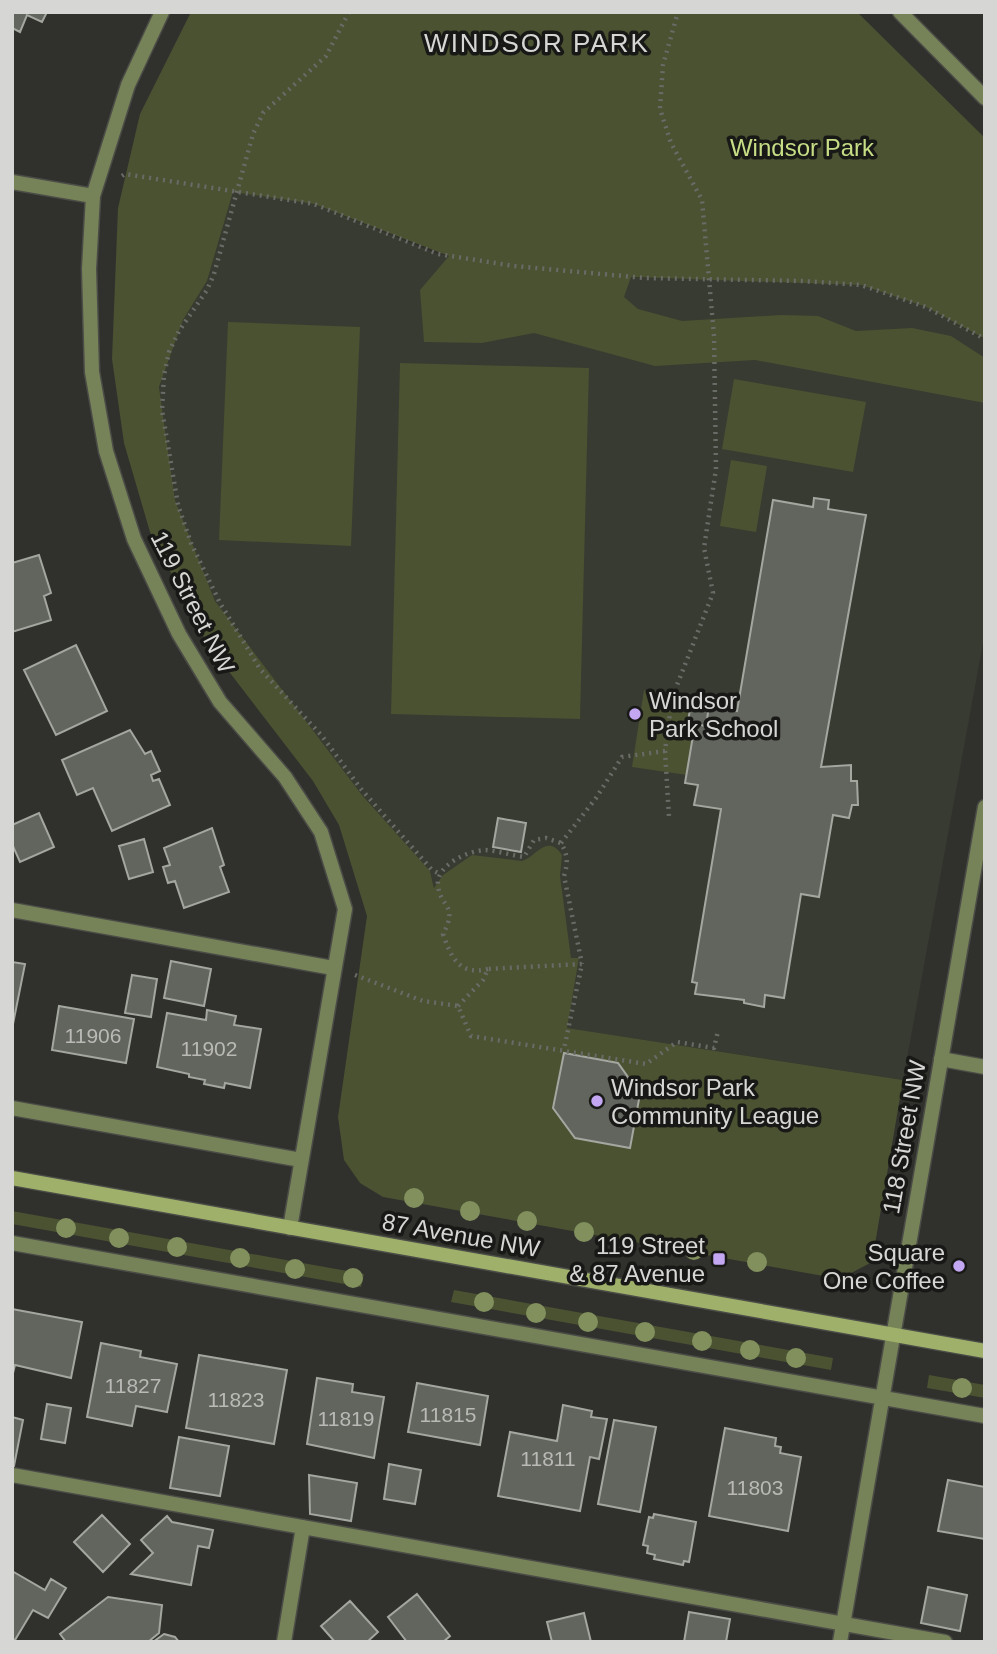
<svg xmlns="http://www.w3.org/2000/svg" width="997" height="1654" font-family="Arial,sans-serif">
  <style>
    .built { fill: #383b31 }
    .green { fill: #4a5232 }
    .building { fill: #62645e; stroke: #a4a6a0; stroke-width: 2 }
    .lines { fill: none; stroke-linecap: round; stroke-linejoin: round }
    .lane-casing { stroke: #4b4c47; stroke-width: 17 }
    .street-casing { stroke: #4b4c47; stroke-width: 17 }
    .secondary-casing { stroke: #4b4c47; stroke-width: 17 }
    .path { stroke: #6a6b67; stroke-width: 4.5; stroke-dasharray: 2 5; stroke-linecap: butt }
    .lane { stroke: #768257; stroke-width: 14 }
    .street { stroke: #768257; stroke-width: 14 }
    .secondary { stroke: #9eb069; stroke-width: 14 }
    .tree { fill: #82905e }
    .poi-dot { fill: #c3a7f2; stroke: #181916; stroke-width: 2.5 }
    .labels { text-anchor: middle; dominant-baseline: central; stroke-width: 7; stroke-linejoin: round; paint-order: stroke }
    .number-label { font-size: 21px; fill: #b9bab6 }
    .park-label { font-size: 24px; fill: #c6dd86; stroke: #181916 }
    .street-label { font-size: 24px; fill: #d6d7d4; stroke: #181916 }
    .poi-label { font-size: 24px; fill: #d6d7d4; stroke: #181916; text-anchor: start }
    .neighbourhood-label { font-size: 26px; letter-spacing: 2px; fill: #d6d7d4; stroke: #181916 }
  </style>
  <rect width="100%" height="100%" fill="#30312c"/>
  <path class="built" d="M 233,192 L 314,204 L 438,254 L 514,266 L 645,278 L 802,281 L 861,285 L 926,307 L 985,340 L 985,632 L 903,1080 L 566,1028 L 579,958 L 454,963 L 430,871 L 362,795 L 215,601 L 175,500 L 159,387 L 183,320 L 207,281 Z"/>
  <path class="green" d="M 191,12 L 857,12 L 985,138 L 985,339 L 926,307 L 861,285 L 631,277 L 624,297 L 638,309 L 682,321 L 781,315 L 818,316 L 856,331 L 912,328 L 951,336 L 985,358 L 985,403 L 755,360 L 655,366 L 534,333 L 482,343 L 424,342 L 420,290 L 449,256 L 314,204 L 233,192 L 207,281 L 183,320 L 159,387 L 175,500 L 215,601 L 362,795 L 430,871 L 434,888 L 443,875 L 472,855 L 522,861 C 536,857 547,833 562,855 L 560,876 L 571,958 L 579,958 L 567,1028 L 903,1080 L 872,1262 L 840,1279 L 383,1197 L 360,1183 L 344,1160 L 338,1117 L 367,916 L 339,825 L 313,781 L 207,643 L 150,532 L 124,443 L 112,359 L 118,208 L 140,114 Z
    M 228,322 L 360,327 L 351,546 L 219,540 Z
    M 400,363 L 589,368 L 580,719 L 391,714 Z
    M 734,379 L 866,402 L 853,472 L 722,449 Z
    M 731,460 L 767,466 L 756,532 L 720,526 Z
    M 644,690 L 692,697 L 688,722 L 695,724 L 687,775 L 632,767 Z
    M 12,1211 L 364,1274 L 361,1287 L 12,1224 Z
    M 454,1290 L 833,1358 L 831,1370 L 451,1302 Z
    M 929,1375 L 985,1385 L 985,1398 L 927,1388 Z"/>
  <path class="building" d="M 12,12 L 47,12 L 42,22 L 27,15 L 20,32 L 12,28 Z
    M 814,498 L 829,500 L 828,509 L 866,515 L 821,767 L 851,765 L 851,781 L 857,781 L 858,805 L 852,805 L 849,818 L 833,815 L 819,897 L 801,894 L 784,998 L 765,995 L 764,1007 L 744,1003 L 744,1000 L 695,994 L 697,983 L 692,982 L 721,809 L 694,805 L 698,785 L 685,783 L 695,724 L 706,726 L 709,706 L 737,711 L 773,500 L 813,507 Z
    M 39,555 L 51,593 L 44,596 L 51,620 L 12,632 L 12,563 Z
    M 76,645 L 107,711 L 56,735 L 24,670 Z
    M 691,703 L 709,706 L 706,726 L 688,722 Z
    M 130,730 L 145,754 L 151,751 L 160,771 L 151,775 L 153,781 L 159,779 L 170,805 L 112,831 L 93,788 L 77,795 L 62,760 Z
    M 39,813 L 54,847 L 20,862 L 12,844 L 12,825 Z
    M 498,818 L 526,823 L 521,852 L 493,847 Z
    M 212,828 L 224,865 L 220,867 L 229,892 L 184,908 L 175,881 L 168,883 L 163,867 L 170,865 L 164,848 Z
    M 144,839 L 153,872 L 129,879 L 119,846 Z
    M 171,961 L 211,969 L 204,1006 L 164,998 Z
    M 12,962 L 25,964 L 12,1029 Z
    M 132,975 L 157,979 L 151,1017 L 125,1013 Z
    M 59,1006 L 134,1019 L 126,1063 L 52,1050 Z
    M 207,1010 L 236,1016 L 234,1025 L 261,1029 L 250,1088 L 225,1083 L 224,1088 L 204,1084 L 205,1080 L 189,1077 L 189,1074 L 157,1067 L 167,1013 L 206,1020 Z
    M 564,1053 L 618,1063 L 640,1094 L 630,1148 L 575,1138 L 553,1108 Z
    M 12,1309 L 82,1322 L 71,1378 L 15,1365 L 12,1377 Z
    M 101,1343 L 141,1351 L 140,1357 L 177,1364 L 167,1412 L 136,1406 L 132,1426 L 87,1417 Z
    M 199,1355 L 287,1370 L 274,1444 L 186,1428 Z
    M 317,1378 L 353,1384 L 352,1392 L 384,1397 L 374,1458 L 307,1444 Z
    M 417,1383 L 488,1396 L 480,1445 L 408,1432 Z
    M 47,1404 L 71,1408 L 65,1443 L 41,1439 Z
    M 563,1405 L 592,1411 L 591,1417 L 607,1419 L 599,1459 L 590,1457 L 580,1511 L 498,1496 L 510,1432 L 557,1441 Z
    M 12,1417 L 23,1420 L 14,1466 L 12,1465 Z
    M 614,1420 L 656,1427 L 640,1512 L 598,1504 Z
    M 725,1428 L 776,1438 L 775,1446 L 781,1447 L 780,1453 L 801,1457 L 788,1531 L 709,1516 Z
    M 179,1437 L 229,1446 L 220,1496 L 170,1488 Z
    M 389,1464 L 421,1470 L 415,1504 L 384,1499 Z
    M 309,1475 L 357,1483 L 351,1521 L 310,1514 Z
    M 948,1480 L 985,1487 L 985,1539 L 938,1531 Z
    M 654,1514 L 696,1522 L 689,1562 L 684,1561 L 683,1565 L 654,1559 L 655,1555 L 647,1553 L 648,1546 L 643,1545 L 649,1517 L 653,1518 Z
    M 102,1515 L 130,1544 L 103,1572 L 74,1542 Z
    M 167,1516 L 172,1522 L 213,1530 L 209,1548 L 198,1546 L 191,1585 L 131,1574 L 153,1553 L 141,1540 Z
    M 12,1571 L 45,1590 L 51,1579 L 66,1588 L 48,1618 L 33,1610 L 15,1640 L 12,1639 Z
    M 928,1587 L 967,1595 L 960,1631 L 921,1623 Z
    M 417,1594 L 450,1636 L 443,1642 L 407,1642 L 388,1617 Z
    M 108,1597 L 162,1605 L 159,1633 L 148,1642 L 66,1642 L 60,1634 Z
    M 350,1601 L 378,1632 L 367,1642 L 335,1642 L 321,1626 Z
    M 689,1612 L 730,1619 L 726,1642 L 684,1642 Z
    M 584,1613 L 591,1642 L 552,1642 L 547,1622 Z
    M 164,1634 L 175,1637 L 179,1642 L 153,1642 Z"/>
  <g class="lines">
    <defs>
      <path id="lane" d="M 12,910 L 333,968
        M 941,1059 L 985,1067
        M 12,1475 L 945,1642
        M 284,1642 L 303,1527"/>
      <path id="street" d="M 162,12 L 128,85 L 93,196 L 89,269 L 92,372 L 106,451 L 134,539 L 179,634 L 220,702 L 285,777 L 321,832 L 345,909 L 290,1228
        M 900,12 L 985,98
        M 12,182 L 93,196
        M 12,1108 L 301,1160
        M 12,1243 L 985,1416
        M 840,1642 L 985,807"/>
      <path id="secondary" d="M 12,1178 L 985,1351"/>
    </defs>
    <use href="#lane" class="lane-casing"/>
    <use href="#street" class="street-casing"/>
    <use href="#secondary" class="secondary-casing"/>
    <path class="path" d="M 349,12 L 326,56 L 263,113 L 253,134 L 214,274 L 207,290 L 179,331 L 169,352 L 164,375 L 162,410 L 178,505 L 191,543 L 220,603 L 260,669 L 322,736 L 361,789 L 432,870 L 440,874
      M 122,176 L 125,174 L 314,204 L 438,254 L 514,266 L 645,278 L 802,281 L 861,285 L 926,307 L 985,339
      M 665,751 L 669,817
      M 561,843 L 596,798 L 622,757 L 665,751 L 672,698 L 713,593 L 704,548 L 716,469 L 714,336 L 702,200 L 671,143 L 660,109 L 663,65 L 678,12
      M 488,969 C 459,976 451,957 443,934 C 459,904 440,908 438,885 C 436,865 469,850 486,850 C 498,851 511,855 524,857 L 534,840 L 546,838 L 561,843 C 568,855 568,863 564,876 L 582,964
      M 355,975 L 423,1001 L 458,1006 L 471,1036 L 646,1064 L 677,1042 L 714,1048 L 718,1031
      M 458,1006 L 483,980 L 488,969 L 582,964 L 564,1049"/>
    <use href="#lane" class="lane"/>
    <use href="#street" class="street"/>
    <use href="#secondary" class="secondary"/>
  </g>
  <g class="tree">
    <circle cx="414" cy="1198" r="10"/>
    <circle cx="470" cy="1211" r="10"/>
    <circle cx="527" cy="1221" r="10"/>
    <circle cx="66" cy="1228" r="10"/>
    <circle cx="584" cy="1232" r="10"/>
    <circle cx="119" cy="1238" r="10"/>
    <circle cx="177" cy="1247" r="10"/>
    <circle cx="694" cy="1250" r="10"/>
    <circle cx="240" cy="1258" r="10"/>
    <circle cx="757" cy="1262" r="10"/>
    <circle cx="295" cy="1269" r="10"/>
    <circle cx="353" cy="1278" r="10"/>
    <circle cx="484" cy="1302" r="10"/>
    <circle cx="536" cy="1313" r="10"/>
    <circle cx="588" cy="1322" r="10"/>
    <circle cx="645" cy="1332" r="10"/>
    <circle cx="702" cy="1341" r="10"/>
    <circle cx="750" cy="1350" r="10"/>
    <circle cx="796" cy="1358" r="10"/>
    <circle cx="962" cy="1388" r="10"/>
  </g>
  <g class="poi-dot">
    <circle cx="635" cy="714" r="7"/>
    <circle cx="597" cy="1101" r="7"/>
    <rect x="712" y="1252" width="14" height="14" rx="3.5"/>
    <circle cx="959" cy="1266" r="7"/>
  </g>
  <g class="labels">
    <g class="number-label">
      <text x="93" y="1035">11906</text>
      <text x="209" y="1048">11902</text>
      <text x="133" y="1385">11827</text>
      <text x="236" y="1399">11823</text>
      <text x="448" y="1414">11815</text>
      <text x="346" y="1418">11819</text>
      <text x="548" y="1458">11811</text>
      <text x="755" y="1487">11803</text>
    </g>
    <g class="park-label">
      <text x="802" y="147">Windsor Park</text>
    </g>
    <g class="street-label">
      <text transform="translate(193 602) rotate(63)">119 Street NW</text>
      <text transform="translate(904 1137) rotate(-80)">118 Street NW</text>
      <text transform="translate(461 1235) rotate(10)">87 Avenue NW</text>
    </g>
    <g class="poi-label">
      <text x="649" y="700">Windsor<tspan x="649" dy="28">Park School</tspan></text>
      <text x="611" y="1087">Windsor Park<tspan x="611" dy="28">Community League</tspan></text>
      <text x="705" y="1245" text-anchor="end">119 Street<tspan x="705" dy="28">&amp; 87 Avenue</tspan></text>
      <text x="945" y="1252" text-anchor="end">Square<tspan x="945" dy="28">One Coffee</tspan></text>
    </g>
    <g class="neighbourhood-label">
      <text x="537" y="43">WINDSOR PARK</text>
    </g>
  </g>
  <rect width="997" height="1654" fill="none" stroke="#d6d7d4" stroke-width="28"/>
</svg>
